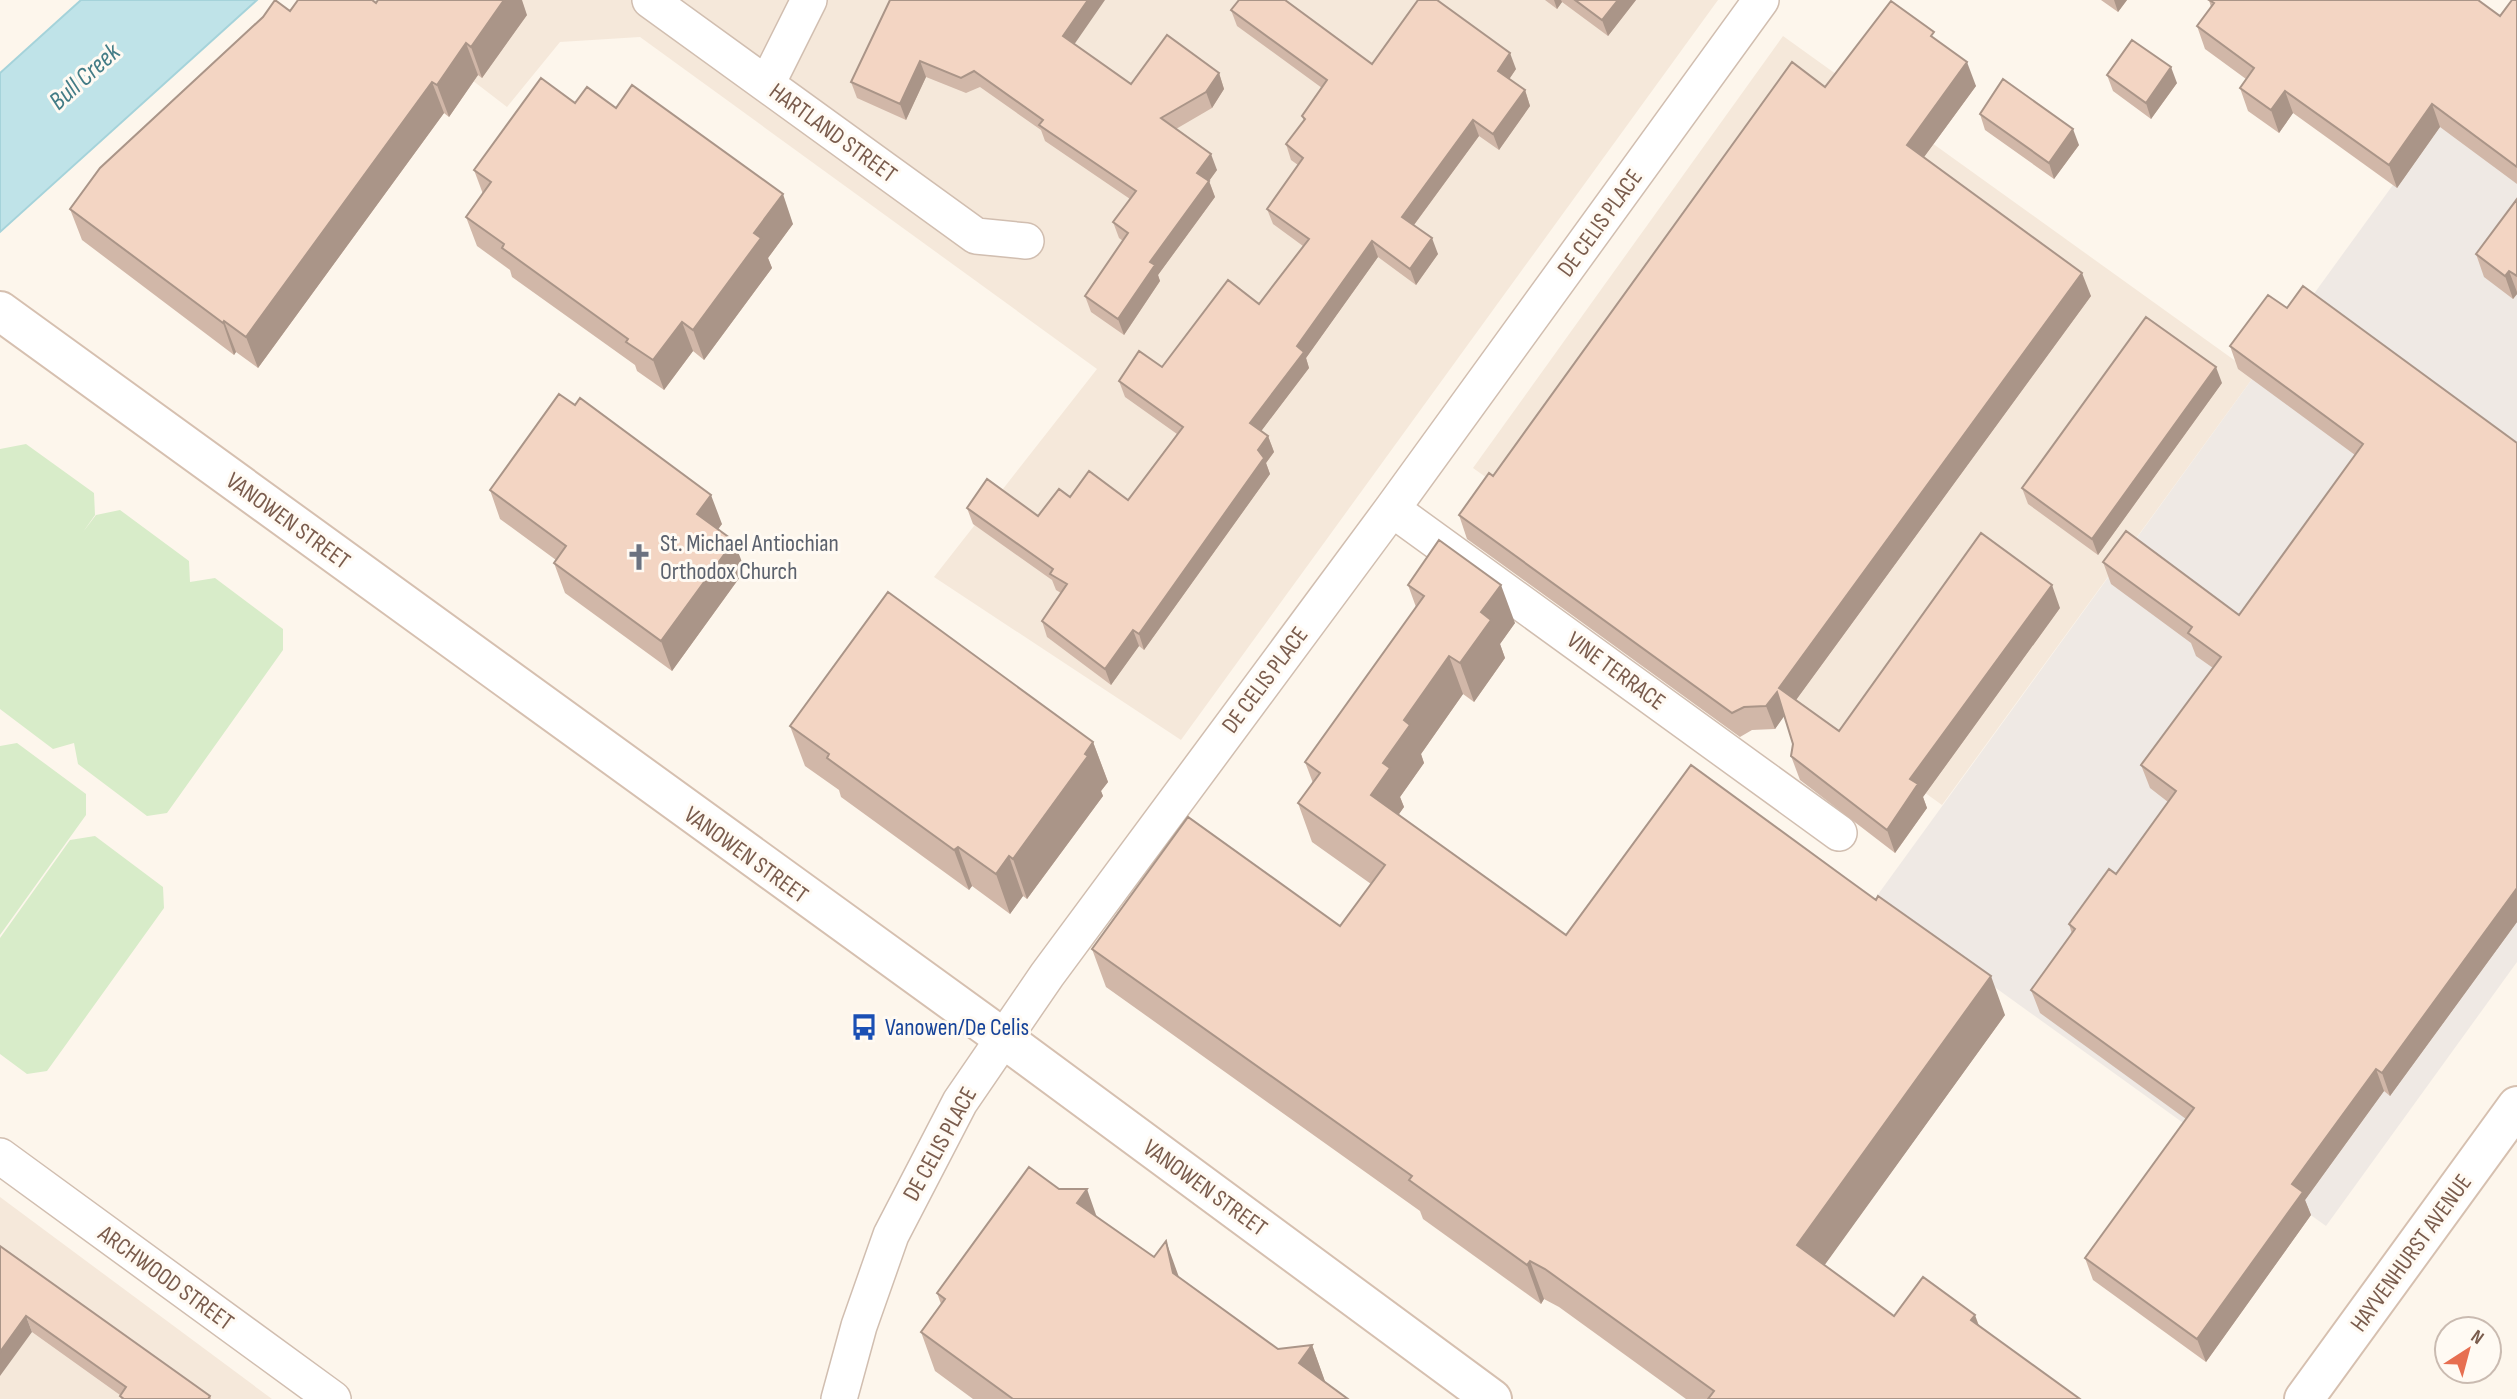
<svg xmlns="http://www.w3.org/2000/svg" width="2517" height="1399" font-family="'Sofia Sans Condensed',sans-serif">
  <style>
    .residential { fill: #f5e8da }
    .industrial { fill: #efe9e4 }
    .green { fill: #d8ecc9 }
    .water { fill: #bfe3e8; stroke: #a5d3da; stroke-width: 2 }
    .lines { fill: none; stroke-linecap: round; stroke-linejoin: round }
    .street-casing { stroke: #d1beb0; stroke-width: 38 }
    .secondary-casing { stroke: #d6c0b0; stroke-width: 42 }
    .street { stroke: #fff; stroke-width: 35 }
    .secondary { stroke: #fff; stroke-width: 38 }
    .wall { fill: #d1b7a8 }
    .shaded-wall { fill: #aa9588 }
    .building { fill: #f3d5c3; stroke: #aa9588; stroke-width: 2 }
    .labels { text-anchor: middle; dominant-baseline: central; stroke-width: 6; stroke-linejoin: round; paint-order: stroke }
    .street-label { font-size: 24px; fill: #7a5c4d; stroke: #fffaf3 }
    .worship-label { font-size: 24px; fill: #5b616d; stroke: #fffaf3; text-anchor: start }
    .transit-label { font-size: 24px; fill: #164399; stroke: #fffaf3; text-anchor: start }
    .water-label { font-size: 26px; font-style: italic; fill: #437c86; stroke: #fffaf3 }
  </style>
  <rect width="100%" height="100%" fill="#fdf6ec"/>
  <path class="residential" d="M 368,0 L 1718,0 L 1181,740 L 934,577 L 1097,369 L 640,37 L 560,42 L 507,107 Z
    M 1783,36 L 2255,375 L 1942,805 L 1473,468 Z
    M 0,1197 L 272,1399 L 0,1399 Z"/>
  <path class="industrial" d="M 2517,14 L 2517,962 L 2326,1226 L 1874,900 Z"/>
  <path class="green" d="M 26,444 L 94,493 L 95,515 L 83,532 L 96,515 L 120,510 L 189,561 L 190,582 L 215,578 L 283,629 L 283,650 L 167,813 L 147,816 L 78,764 L 74,743 L 53,749 L 0,709 L 0,449 Z
    M 17,743 L 86,794 L 86,815 L 0,935 L 0,746 Z
    M 95,836 L 163,887 L 164,908 L 47,1071 L 27,1074 L 0,1054 L 0,938 L 70,840 Z"/>
  <path class="water" d="M 81,0 L 257,0 L 0,232 L 0,73 Z"/>
  <g class="lines">
    <defs>
      <path id="street" d="M 650,0 L 976,236 L 1026,241
        M 767,84 L 809,0
        M 1392,509 L 1839,833
        M 0,1156 L 333,1399
        M 839,1399 L 859,1326 L 891,1235 L 960,1102 L 1047,975 L 1392,509 L 1761,0"/>
      <path id="secondary" d="M 0,311 L 1003,1038 L 1492,1399
        M 2304,1399 L 2517,1106"/>
    </defs>
    <use href="#street" class="street-casing"/>
    <use href="#secondary" class="secondary-casing"/>
    <use href="#street" class="street"/>
    <use href="#secondary" class="secondary"/>
  </g>
  <path class="wall" d="M 890,0 L 1074,44 L 1131,84 L 1219,73 L 1224,89 L 1212,108 L 1176,129 L 1217,170 L 1209,181 L 1215,197 L 1158,275 L 1160,281 L 1124,335 L 1091,312 L 1085,296 L 1123,241 L 1119,238 L 1113,222 L 1130,199 L 1045,141 L 1041,130 L 980,87 L 966,93 L 926,77 L 906,120 L 857,98 L 851,82 Z
    M 1545,0 L 1636,0 L 1608,36 L 1562,2 L 1557,9 Z
    M 2101,0 L 2127,0 L 2118,12 Z
    M 2209,0 L 2500,16 L 2517,0 L 2517,184 L 2440,127 L 2397,188 L 2293,113 L 2279,133 L 2248,111 L 2240,88 L 2246,79 L 2205,49 L 2197,26 L 2211,7 Z
    M 376,3 L 527,15 L 482,78 L 478,75 L 449,117 L 444,113 L 258,368 L 236,352 L 234,355 L 82,240 L 70,209 Z
    M 1231,10 L 1372,64 L 1516,69 L 1509,79 L 1525,90 L 1530,106 L 1499,150 L 1479,136 L 1414,225 L 1438,254 L 1416,285 L 1378,257 L 1306,358 L 1309,368 L 1261,431 L 1268,436 L 1274,452 L 1266,463 L 1270,474 L 1144,650 L 1139,646 L 1111,685 L 1047,637 L 1042,621 L 1061,593 L 1056,590 L 1052,580 L 973,524 L 967,508 L 1038,516 L 1070,497 L 1128,500 L 1177,434 L 1125,397 L 1119,381 L 1162,367 L 1259,304 L 1303,246 L 1273,224 L 1267,209 L 1298,165 L 1291,160 L 1286,144 L 1304,121 L 1302,116 L 1322,88 L 1237,26 Z
    M 1937,40 L 1976,86 L 1924,157 L 2091,296 L 1796,700 L 1839,731 L 2060,608 L 1923,797 L 1927,808 L 1895,853 L 1800,780 L 1791,756 L 1793,744 L 1784,716 L 1775,729 L 1752,730 L 1740,737 L 1467,539 L 1459,515 L 1825,87 Z
    M 2107,75 L 2177,83 L 2151,119 L 2113,91 Z
    M 575,103 L 616,108 L 793,224 L 768,258 L 772,268 L 704,360 L 693,351 L 664,390 L 637,371 L 635,365 L 512,277 L 510,270 L 477,246 L 466,217 L 483,194 L 474,170 Z
    M 1980,114 L 2079,145 L 2054,179 L 1985,130 Z
    M 2517,199 L 2517,294 L 2513,299 L 2484,277 L 2476,254 Z
    M 2287,308 L 2517,443 L 2517,922 L 2390,1096 L 2384,1091 L 2305,1200 L 2311,1215 L 2206,1362 L 2093,1280 L 2085,1258 L 2186,1119 L 2040,1013 L 2031,990 L 2072,934 L 2069,924 L 2116,874 L 2168,802 L 2150,788 L 2141,765 L 2213,668 L 2196,656 L 2191,643 L 2111,584 L 2103,562 L 2239,615 L 2355,455 L 2238,369 L 2230,346 Z
    M 2222,383 L 2098,555 L 2028,504 L 2022,488 Z
    M 490,490 L 722,524 L 718,529 L 745,570 L 672,671 L 565,593 L 554,563 L 556,560 L 500,519 Z
    M 1408,585 L 1515,623 L 1500,644 L 1505,658 L 1474,702 L 1463,694 L 1421,754 L 1424,763 L 1400,797 L 1404,807 L 1398,815 L 1566,935 L 2005,1015 L 1824,1265 L 1894,1316 L 1979,1326 L 2080,1399 L 1686,1399 L 1559,1307 L 1544,1299 L 1541,1304 L 1423,1219 L 1420,1211 L 1106,987 L 1092,949 L 1340,926 L 1371,884 L 1312,842 L 1298,803 L 1313,783 L 1305,762 L 1416,607 Z
    M 790,726 L 1093,742 L 1108,782 L 1101,791 L 1103,796 L 1027,899 L 1023,896 L 1010,914 L 972,886 L 969,890 L 841,797 L 839,790 L 805,766 Z
    M 1097,1217 L 1278,1349 L 1312,1345 L 1325,1382 L 1348,1399 L 973,1399 L 935,1371 L 921,1332 L 941,1304 L 937,1293 Z
    M 0,1246 L 210,1396 L 211,1399 L 121,1399 L 120,1395 L 32,1332 Z"/>
  <path class="shaded-wall" d="M 504,0 L 522,0 L 527,15 L 482,78 L 471,47 Z
    M 1088,0 L 1105,0 L 1069,52 L 1063,36 Z
    M 1554,0 L 1561,0 L 1562,2 L 1557,9 Z
    M 1618,0 L 1636,0 L 1608,36 L 1602,20 Z
    M 2114,0 L 2127,0 L 2118,12 Z
    M 466,43 L 478,75 L 449,117 L 437,85 Z
    M 1510,53 L 1516,69 L 1504,87 L 1498,71 Z
    M 920,61 L 926,77 L 906,120 L 900,104 Z
    M 1967,62 L 1976,86 L 1916,168 L 1907,145 Z
    M 2171,67 L 2177,83 L 2151,119 L 2146,103 Z
    M 1219,73 L 1224,89 L 1212,108 L 1206,92 Z
    M 432,82 L 444,113 L 258,368 L 246,337 Z
    M 1525,90 L 1530,106 L 1499,150 L 1493,134 Z
    M 2285,91 L 2293,113 L 2279,133 L 2271,110 Z
    M 2432,104 L 2440,127 L 2397,188 L 2389,165 Z
    M 1473,120 L 1479,136 L 1408,233 L 1402,217 Z
    M 2073,129 L 2079,145 L 2054,179 L 2049,163 Z
    M 1211,154 L 1217,170 L 1209,181 L 1215,197 L 1158,275 L 1160,281 L 1124,335 L 1118,319 L 1197,173 Z
    M 783,194 L 793,224 L 768,258 L 772,268 L 704,360 L 693,330 L 754,233 Z
    M 1432,238 L 1438,254 L 1416,285 L 1410,269 Z
    M 1372,241 L 1378,257 L 1306,358 L 1309,368 L 1256,438 L 1250,423 L 1297,346 Z
    M 2509,271 L 2517,292 L 2517,294 L 2513,299 L 2505,276 Z
    M 2082,273 L 2091,296 L 1788,711 L 1779,688 Z
    M 224,321 L 236,352 L 234,355 L 223,323 Z
    M 682,322 L 693,351 L 664,390 L 653,360 Z
    M 2216,367 L 2222,383 L 2098,555 L 2092,539 Z
    M 1268,436 L 1274,452 L 1266,463 L 1270,474 L 1144,650 L 1139,634 Z
    M 711,495 L 722,524 L 708,543 L 697,514 Z
    M 734,541 L 745,570 L 672,671 L 661,641 Z
    M 1501,585 L 1515,623 L 1500,644 L 1505,658 L 1474,702 L 1460,663 L 1481,612 Z
    M 2052,585 L 2060,608 L 1923,797 L 1927,808 L 1895,853 L 1887,830 L 1910,779 Z
    M 1133,630 L 1139,646 L 1111,685 L 1105,669 Z
    M 1449,656 L 1463,694 L 1421,754 L 1424,763 L 1400,797 L 1404,807 L 1385,834 L 1371,795 L 1383,763 L 1404,720 Z
    M 1777,692 L 1785,715 L 1775,729 L 1766,706 Z
    M 1093,742 L 1108,782 L 1101,791 L 1103,796 L 1027,899 L 1013,859 Z
    M 958,847 L 972,886 L 969,890 L 954,850 Z
    M 1009,856 L 1023,896 L 1010,914 L 996,874 Z
    M 2517,888 L 2517,922 L 2390,1096 L 2382,1073 Z
    M 1991,976 L 2005,1015 L 1811,1284 L 1797,1245 Z
    M 2376,1069 L 2384,1091 L 2305,1200 L 2311,1215 L 2206,1362 L 2197,1339 L 2292,1184 Z
    M 1087,1189 L 1101,1229 L 1077,1203 Z
    M 1166,1241 L 1180,1280 L 1173,1273 Z
    M 1530,1261 L 1544,1299 L 1541,1304 L 1527,1265 Z
    M 1975,1315 L 1989,1353 L 1971,1320 Z
    M 26,1316 L 32,1332 L 0,1376 L 0,1352 Z
    M 1312,1345 L 1326,1384 L 1299,1363 Z"/>
  <path class="building" d="M 275,0 L 290,11 L 298,0 L 372,0 L 376,3 L 378,0 L 504,0 L 471,47 L 466,43 L 437,85 L 432,82 L 246,337 L 224,321 L 223,323 L 70,209 L 100,168 L 263,17 Z
    M 890,0 L 1088,0 L 1063,36 L 1131,84 L 1167,35 L 1219,73 L 1206,92 L 1161,118 L 1211,154 L 1197,173 L 1209,181 L 1150,262 L 1155,265 L 1118,319 L 1085,296 L 1128,233 L 1113,222 L 1136,191 L 1039,125 L 1043,120 L 974,71 L 961,78 L 920,61 L 900,104 L 851,82 Z
    M 1239,0 L 1285,0 L 1372,64 L 1418,0 L 1437,0 L 1510,53 L 1498,71 L 1525,90 L 1493,134 L 1473,120 L 1402,217 L 1432,238 L 1410,269 L 1372,241 L 1297,346 L 1304,352 L 1250,423 L 1268,436 L 1258,450 L 1264,458 L 1139,634 L 1133,630 L 1105,669 L 1042,621 L 1067,584 L 1050,574 L 1053,569 L 967,508 L 987,479 L 1038,516 L 1059,489 L 1070,497 L 1089,471 L 1128,500 L 1183,427 L 1119,381 L 1139,351 L 1162,367 L 1228,280 L 1259,304 L 1309,239 L 1267,209 L 1303,158 L 1286,144 L 1305,119 L 1302,116 L 1327,80 L 1231,10 Z
    M 1575,0 L 1618,0 L 1602,20 Z
    M 2209,0 L 2478,0 L 2500,16 L 2512,0 L 2517,0 L 2517,167 L 2432,104 L 2389,165 L 2285,91 L 2271,110 L 2240,88 L 2254,68 L 2197,26 L 2214,3 Z
    M 1891,1 L 1934,32 L 1931,36 L 1967,62 L 1907,145 L 2082,273 L 1779,688 L 1839,731 L 1981,533 L 2052,585 L 1910,779 L 1918,784 L 1887,830 L 1791,756 L 1793,744 L 1777,692 L 1766,706 L 1744,707 L 1732,713 L 1459,515 L 1489,473 L 1493,476 L 1792,62 L 1825,87 Z
    M 2132,40 L 2171,67 L 2146,103 L 2107,75 Z
    M 541,78 L 575,103 L 587,87 L 616,108 L 632,85 L 783,194 L 754,233 L 761,238 L 693,330 L 682,322 L 653,360 L 626,342 L 628,339 L 502,248 L 504,244 L 466,217 L 491,182 L 474,170 Z
    M 2003,79 L 2073,129 L 2049,163 L 1980,114 Z
    M 2517,199 L 2517,276 L 2509,271 L 2505,276 L 2476,254 Z
    M 2303,286 L 2517,443 L 2517,888 L 2382,1073 L 2376,1069 L 2292,1184 L 2303,1192 L 2197,1339 L 2085,1258 L 2194,1108 L 2031,990 L 2075,929 L 2069,924 L 2109,869 L 2116,874 L 2176,791 L 2141,765 L 2221,657 L 2188,633 L 2192,627 L 2103,562 L 2126,531 L 2239,615 L 2363,444 L 2230,346 L 2268,295 L 2287,308 Z
    M 2146,317 L 2216,367 L 2092,539 L 2022,488 Z
    M 559,394 L 575,405 L 580,398 L 711,495 L 697,514 L 734,541 L 661,641 L 554,563 L 566,546 L 490,490 Z
    M 1439,540 L 1501,585 L 1481,612 L 1491,620 L 1460,663 L 1449,656 L 1404,720 L 1410,725 L 1383,763 L 1390,768 L 1371,795 L 1566,935 L 1691,765 L 1847,879 L 1876,900 L 1878,896 L 1991,976 L 1797,1245 L 1894,1316 L 1923,1277 L 1975,1315 L 1971,1320 L 2080,1399 L 1708,1399 L 1714,1391 L 1545,1269 L 1530,1261 L 1527,1265 L 1409,1180 L 1412,1176 L 1092,949 L 1188,817 L 1340,926 L 1385,865 L 1298,803 L 1320,773 L 1305,762 L 1424,596 L 1408,585 Z
    M 888,592 L 1093,742 L 1085,754 L 1088,756 L 1013,859 L 1009,856 L 996,874 L 958,847 L 954,850 L 827,758 L 829,754 L 790,726 Z
    M 1029,1167 L 1059,1189 L 1087,1189 L 1077,1203 L 1154,1257 L 1166,1241 L 1173,1273 L 1278,1349 L 1312,1345 L 1299,1363 L 1348,1399 L 1013,1399 L 921,1332 L 945,1299 L 937,1293 Z
    M 0,1246 L 210,1396 L 208,1399 L 124,1399 L 120,1396 L 126,1387 L 26,1316 L 0,1352 Z"/>
  <defs>
    <symbol id="church-bare" viewBox="-9 -9 18 18"><path d="M-1.2-6h2.4v3.5h3.3v2.4h-3.3V6h-2.4V-.1h-3.3v-2.4h3.3Z" fill="#6b7280" stroke="#fffaf3" stroke-width="2.5" paint-order="stroke"/></symbol>
    <symbol id="bus-bare" viewBox="-9 -9 18 18"><path d="M-5-6H5V4H4V6H2V4H-2V6H-4V4H-5ZM-3.5-4V0h7V-4ZM-3.5 1.2v1.5H-2V1.2ZM2 1.2v1.5H3.5V1.2Z" fill="#1a4fb4" stroke="#fffaf3" stroke-width="2.5" paint-order="stroke"/></symbol>
  </defs>
  <g fill-rule="evenodd">
    <use href="#church-bare" x="620" y="538" width="38" height="38"/>
    <use href="#bus-bare" x="845" y="1008" width="38" height="38"/>
  </g>
  <g class="labels">
    <g class="street-label">
      <text transform="translate(833 133) rotate(36)">HARTLAND STREET</text>
      <text transform="translate(1600 223) rotate(-54)">DE CELIS PLACE</text>
      <text transform="translate(288 521) rotate(36)">VANOWEN STREET</text>
      <text transform="translate(1616 671) rotate(36)">VINE TERRACE</text>
      <text transform="translate(1265 680) rotate(-53)">DE CELIS PLACE</text>
      <text transform="translate(746 855) rotate(36)">VANOWEN STREET</text>
      <text transform="translate(940 1144) rotate(-61)">DE CELIS PLACE</text>
      <text transform="translate(1205 1188) rotate(36)">VANOWEN STREET</text>
      <text transform="translate(2411 1253) rotate(-54)">HAYVENHURST AVENUE</text>
      <text transform="translate(166 1278) rotate(36)">ARCHWOOD STREET</text>
    </g>
    <g class="worship-label">
      <text x="660" y="543">St. Michael Antiochian<tspan x="660" dy="28">Orthodox Church</tspan></text>
    </g>
    <g class="transit-label">
      <text x="885" y="1027">Vanowen/De Celis</text>
    </g>
    <g class="water-label">
      <text transform="translate(85 77) rotate(-42)">Bull Creek</text>
    </g>
  </g>
  <g transform="translate(2468 1350) rotate(36)"><circle r="33" fill="#fffaf3" stroke="#cabbb1" stroke-width="2"/>
  <path d="M0-5L12 26L0 18L-12 26Z" fill="#e76f51"/>
  <text y="-10" font-size="19" font-weight="bold" text-anchor="middle" fill="#7a5c4d">N</text>
  </g>
</svg>
